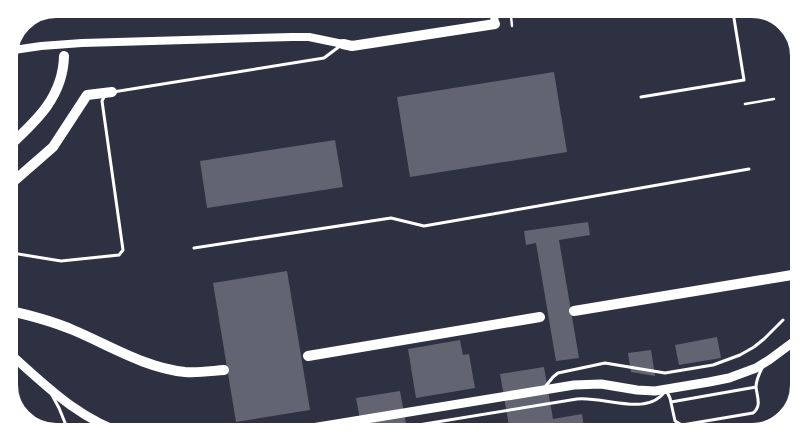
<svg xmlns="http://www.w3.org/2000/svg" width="808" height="441" font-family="'Asap Condensed',sans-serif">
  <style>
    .building { fill: #626471 }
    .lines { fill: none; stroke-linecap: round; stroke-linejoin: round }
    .path { stroke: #fff; stroke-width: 2.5 }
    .service { stroke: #fff; stroke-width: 3 }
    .tertiary { stroke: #fff; stroke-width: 8 }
    .secondary { stroke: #fff; stroke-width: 9 }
    .primary { stroke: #fff; stroke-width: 10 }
    .rim { fill: none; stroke: #fff; stroke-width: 6 }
  </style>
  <rect width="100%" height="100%" fill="#2d3142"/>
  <path class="building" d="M 554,72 L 567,152 L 410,177 L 397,97 Z
    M 335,140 L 343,187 L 207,208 L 200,161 Z
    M 588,222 L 590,235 L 559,240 L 579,358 L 556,361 L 536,243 L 526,245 L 524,231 Z
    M 287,271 L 310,410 L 236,422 L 213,283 Z
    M 717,337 L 721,358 L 679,365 L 675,345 Z
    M 460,340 L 463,355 L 469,354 L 475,388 L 416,398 L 408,349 Z
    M 651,350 L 655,376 L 631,372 L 628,353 Z
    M 544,367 L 553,419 L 582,414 L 585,435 L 462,435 L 509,426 L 500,374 Z
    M 400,391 L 408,435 L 363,435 L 356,398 Z
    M 784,420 L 777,428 L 752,435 L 703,435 Z"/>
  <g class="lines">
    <path class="path" d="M 510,6 L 512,26
      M 745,104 L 774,99"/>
    <path class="service" d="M 113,92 L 324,58 L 340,46
      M 641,97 L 744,80 L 732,6
      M 194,248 L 391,218 L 424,226 L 749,169
      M 6,252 L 61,261 L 119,255 L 123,250 L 102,101 L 105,95
      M 545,387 L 553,377 L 558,373 L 605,363 L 665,373 L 713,365 L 740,355 L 754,347 L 764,339 L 783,320
      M 52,395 L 59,408 L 70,435
      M 671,402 L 756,387
      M 329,429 L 352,435
      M 357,435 L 577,399 C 605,396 648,418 666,390 L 670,398 L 675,421 L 682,425 L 753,413 C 762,406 757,397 756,387 C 756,380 759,374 762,368"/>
    <path class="tertiary" d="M 493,6 L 495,24
      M 7,51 L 41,46 L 82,43 L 292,37 L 309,37 L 343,44"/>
    <path class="secondary" d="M 6,350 C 44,384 80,421 130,435
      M 269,435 L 574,385 L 601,384 L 637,390 L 655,391 L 709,382 L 729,378 L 756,368 L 769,360 L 796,340"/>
    <path class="primary" d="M 343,44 L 352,46 L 495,24
      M 6,149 C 35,122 63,98 64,56
      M 6,188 L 53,147 L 87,95 L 112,92
      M 6,310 C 29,315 52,321 73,330 C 109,345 145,368 185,372 C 198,373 211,371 224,370
      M 574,311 L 798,274
      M 308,356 L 540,317"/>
  </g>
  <path d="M0 0H808V441H0ZM56 15H752A41 41 0 0 1 793 56V385A41 41 0 0 1 752 426H56A41 41 0 0 1 15 385V56A41 41 0 0 1 56 15Z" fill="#fff" fill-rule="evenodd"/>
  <path class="rim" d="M56 15H752A41 41 0 0 1 793 56V385A41 41 0 0 1 752 426H56A41 41 0 0 1 15 385V56A41 41 0 0 1 56 15Z"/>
</svg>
